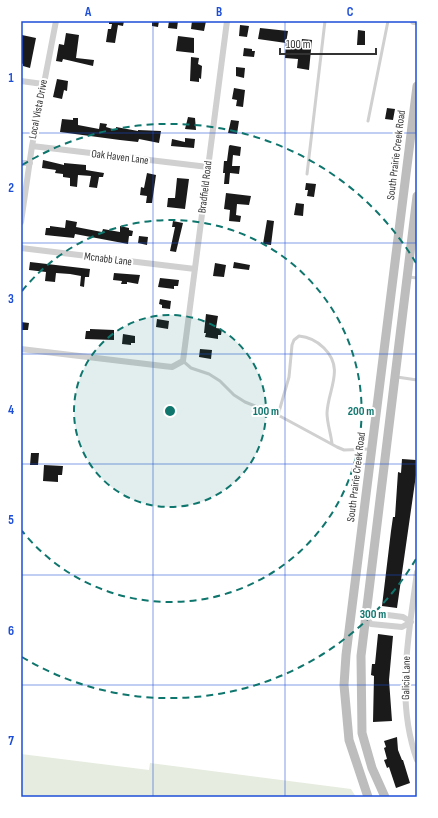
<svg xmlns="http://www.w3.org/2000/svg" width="438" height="818" font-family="'Sofia Sans Condensed',sans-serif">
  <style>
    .green { fill: #e6ecdf }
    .building { fill: #1a1a1a }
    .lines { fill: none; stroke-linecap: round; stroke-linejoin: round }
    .service { stroke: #d0d0d0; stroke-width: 3 }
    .minor { stroke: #d0d0d0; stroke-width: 6 }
    .tertiary { stroke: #d0d0d0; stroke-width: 8 }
    .secondary { stroke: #bdbdbd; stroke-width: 9 }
    .grid { fill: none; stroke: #1d4ed8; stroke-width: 1; stroke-opacity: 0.55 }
    .ring { fill: none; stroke: #0f766e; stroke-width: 2; stroke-dasharray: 7 5 }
    .labels { text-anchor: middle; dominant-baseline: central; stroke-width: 4; stroke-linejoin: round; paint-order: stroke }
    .street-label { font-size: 11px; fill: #333; stroke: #fff }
    .centre { fill: #0f766e; stroke: #fff; stroke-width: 2 }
    .ring-label { font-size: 12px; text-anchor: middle; font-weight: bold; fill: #0f766e; stroke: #fff; stroke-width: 4; stroke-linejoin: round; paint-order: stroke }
    .neatline { fill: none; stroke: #1d4ed8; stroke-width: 1.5 }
    .grid-label { font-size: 13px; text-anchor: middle; font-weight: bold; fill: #1d4ed8 }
  </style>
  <rect width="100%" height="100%" fill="#fff"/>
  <path class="green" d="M 21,754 L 149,770 L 150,763 L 351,789 L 356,797 L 21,797 Z"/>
  <path class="building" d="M 109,21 L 124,21 L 123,26 L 118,25 L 115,43 L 106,42 L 108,29 L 111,29 L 112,24 L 109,24 Z
    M 152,21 L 159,21 L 158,27 L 152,26 Z
    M 169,21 L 178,21 L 177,29 L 168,28 Z
    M 192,21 L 206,21 L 204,31 L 191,29 Z
    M 240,25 L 249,26 L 247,37 L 239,36 Z
    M 260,28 L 288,31 L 286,43 L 301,44 L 302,39 L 312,40 L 309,70 L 297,68 L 298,59 L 285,58 L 286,43 L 258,39 Z
    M 358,30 L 365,31 L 365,45 L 357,45 Z
    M 66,33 L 79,35 L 76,58 L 94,60 L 93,66 L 63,59 L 62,62 L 56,61 L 59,44 L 64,45 Z
    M 22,35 L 36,38 L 30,68 L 23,66 L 23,64 L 21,63 Z
    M 178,36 L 194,38 L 194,53 L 176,51 Z
    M 244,48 L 252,49 L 252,51 L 255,51 L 254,57 L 243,56 Z
    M 191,57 L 199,58 L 198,64 L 202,66 L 201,79 L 199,78 L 199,82 L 190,81 Z
    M 236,67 L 245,68 L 244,78 L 236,76 Z
    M 57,79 L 68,81 L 67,91 L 64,90 L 62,99 L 53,97 Z
    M 234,88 L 245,90 L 243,107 L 236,106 L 237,100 L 232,99 Z
    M 387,108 L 395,109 L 393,120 L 385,119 Z
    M 188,117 L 195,118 L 196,130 L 185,129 Z
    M 73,118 L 78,118 L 78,125 L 99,129 L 100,123 L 107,124 L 106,127 L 116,130 L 116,127 L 138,131 L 138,130 L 161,131 L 159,143 L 139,139 L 138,142 L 120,140 L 60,132 L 62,119 L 73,120 Z
    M 231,120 L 239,121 L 237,134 L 228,133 Z
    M 185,138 L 195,139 L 194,148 L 171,146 L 172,139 L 185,142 Z
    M 230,145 L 241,147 L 240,156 L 233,155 L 232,166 L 240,166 L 239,174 L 230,173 L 229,184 L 224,184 L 225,173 L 223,173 L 224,161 L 227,161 L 229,146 Z
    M 43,160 L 64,165 L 64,163 L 86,165 L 86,170 L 104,173 L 103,177 L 99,177 L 97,188 L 89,187 L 91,176 L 78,175 L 77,187 L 70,186 L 70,178 L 63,177 L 63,174 L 55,173 L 56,170 L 42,168 Z
    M 147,173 L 156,175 L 152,203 L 146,203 L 147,196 L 140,195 L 141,187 L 144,188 Z
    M 177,178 L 189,179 L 185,209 L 167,207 L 168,198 L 175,198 Z
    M 306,183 L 316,184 L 314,197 L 307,196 L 308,190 L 305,190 Z
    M 226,193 L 251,196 L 249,205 L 237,204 L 236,215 L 241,216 L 240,222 L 229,221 L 230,210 L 224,209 Z
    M 296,203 L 304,204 L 303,216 L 294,215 Z
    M 66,220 L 77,222 L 76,227 L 102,232 L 103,229 L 120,232 L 120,226 L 129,228 L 129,230 L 133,231 L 132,236 L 129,236 L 128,244 L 75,234 L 74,238 L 45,235 L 46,228 L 50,228 L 50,226 L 65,228 Z
    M 267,220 L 274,221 L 271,245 L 263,244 Z
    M 173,221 L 183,223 L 176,252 L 170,251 L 175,227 L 172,227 Z
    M 139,236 L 148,237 L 147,245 L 138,243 Z
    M 30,262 L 90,269 L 89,277 L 85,277 L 84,287 L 80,286 L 81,276 L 70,274 L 56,273 L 55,282 L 45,281 L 46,272 L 29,270 Z
    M 234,262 L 250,265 L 249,270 L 233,268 Z
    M 215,263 L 226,265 L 224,277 L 213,276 Z
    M 114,273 L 140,275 L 138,284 L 127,282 L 127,284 L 121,284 L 122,281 L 113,280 Z
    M 160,278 L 179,280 L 178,286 L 174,286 L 174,289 L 158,287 Z
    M 160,299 L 171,301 L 170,309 L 162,308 L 162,305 L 159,304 Z
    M 206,314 L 218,316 L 216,328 L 222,329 L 221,335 L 218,335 L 218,339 L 205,337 L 206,333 L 204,333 Z
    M 157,319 L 169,321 L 168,329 L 156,327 Z
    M 21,322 L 29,323 L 28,330 L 21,330 Z
    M 90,329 L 114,330 L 114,340 L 85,339 L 86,331 L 90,331 Z
    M 123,334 L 135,336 L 135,343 L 131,343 L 131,345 L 122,344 Z
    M 200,349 L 212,350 L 211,359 L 199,357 Z
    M 31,453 L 39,453 L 38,465 L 30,465 Z
    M 402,459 L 416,460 L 416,475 L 397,608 L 382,606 L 391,531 L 393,517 L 395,517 L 398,472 L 401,473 Z
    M 44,465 L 63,466 L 62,475 L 58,475 L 58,482 L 43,481 Z
    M 378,634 L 393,636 L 389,680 L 392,721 L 373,722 L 374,676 L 371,675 L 372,664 L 375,664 Z
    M 397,737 L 398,750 L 402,760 L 403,760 L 410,783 L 396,788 L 389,767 L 387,768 L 384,760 L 387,759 L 384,748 L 386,747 L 384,741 Z"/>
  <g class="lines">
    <path class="service" d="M 368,121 L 388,21
      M 307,174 L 325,21
      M 409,277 L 417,278
      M 183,361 L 191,368 L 209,374 L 220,381 L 234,395 L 245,402 L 278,415 L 337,447 L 344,450 L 370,449
      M 397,377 L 417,380
      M 278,415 L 289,377 L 292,345 L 294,340 L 299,336 C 310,337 317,341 324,348 C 345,369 328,389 327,413 C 327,423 331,434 332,444"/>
    <path class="minor" d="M 21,81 L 43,84
      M 32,146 L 208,167
      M 21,163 L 30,163
      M 21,222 L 32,146 L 56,21
      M 21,248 L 195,269
      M 21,349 L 163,366 L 172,367 L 183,361 L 227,21
      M 417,572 C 409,635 395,699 417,760
      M 372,613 L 403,617 L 411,622 L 402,627 L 371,624 L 365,616 Z"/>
    <path class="tertiary" d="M 414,21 L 417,21"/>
    <path class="secondary" d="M 368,797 L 349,740 L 344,685 L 346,655 L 417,86
      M 385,797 L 372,768 L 362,733 L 361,656 L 417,196"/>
  </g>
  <path class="grid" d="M 153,21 L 153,797M 285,21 L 285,797M 21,133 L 417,133M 21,243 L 417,243M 21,354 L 417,354M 21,464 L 417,464M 21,575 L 417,575M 21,685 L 417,685"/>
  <circle cx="170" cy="411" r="96" fill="#0f766e" fill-opacity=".12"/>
  <g class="ring">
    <circle cx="170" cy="411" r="96"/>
    <path d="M22 291A191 191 0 1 1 22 531"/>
    <path d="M416 559A287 287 0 0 1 22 657M22 165A287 287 0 0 1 416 263"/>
  </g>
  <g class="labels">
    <g class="street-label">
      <text transform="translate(38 109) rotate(-79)">Local Vista Drive</text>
      <text transform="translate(396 155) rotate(-83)">South Prairie Creek Road</text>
      <text transform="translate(120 157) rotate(7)">Oak Haven Lane</text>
      <text transform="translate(205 187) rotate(-83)">Bradfield Road</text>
      <text transform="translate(108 259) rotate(7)">Mcnabb Lane</text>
      <text transform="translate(356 477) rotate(-83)">South Prairie Creek Road</text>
      <text transform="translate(406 678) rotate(-89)">Galicia Lane</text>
    </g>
  </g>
  <circle cx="170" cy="411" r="6" class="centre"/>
  <g class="ring-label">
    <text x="266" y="415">100 m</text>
    <text x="361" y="415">200 m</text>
    <text x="373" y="618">300 m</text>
  </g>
  <rect width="438" height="818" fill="none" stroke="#ffffff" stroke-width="44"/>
  <path d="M280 48v6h96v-6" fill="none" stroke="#333333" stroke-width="2"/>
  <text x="286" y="48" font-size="12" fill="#333333" stroke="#ffffff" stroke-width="3" paint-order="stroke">100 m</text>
  <rect x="22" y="22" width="394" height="774" class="neatline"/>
  <g class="grid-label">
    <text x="88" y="16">A</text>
    <text x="219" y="16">B</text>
    <text x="350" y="16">C</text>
    <text x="11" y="82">1</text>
    <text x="11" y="192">2</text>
    <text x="11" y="303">3</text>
    <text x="11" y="414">4</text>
    <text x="11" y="524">5</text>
    <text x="11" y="635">6</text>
    <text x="11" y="745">7</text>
  </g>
</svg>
